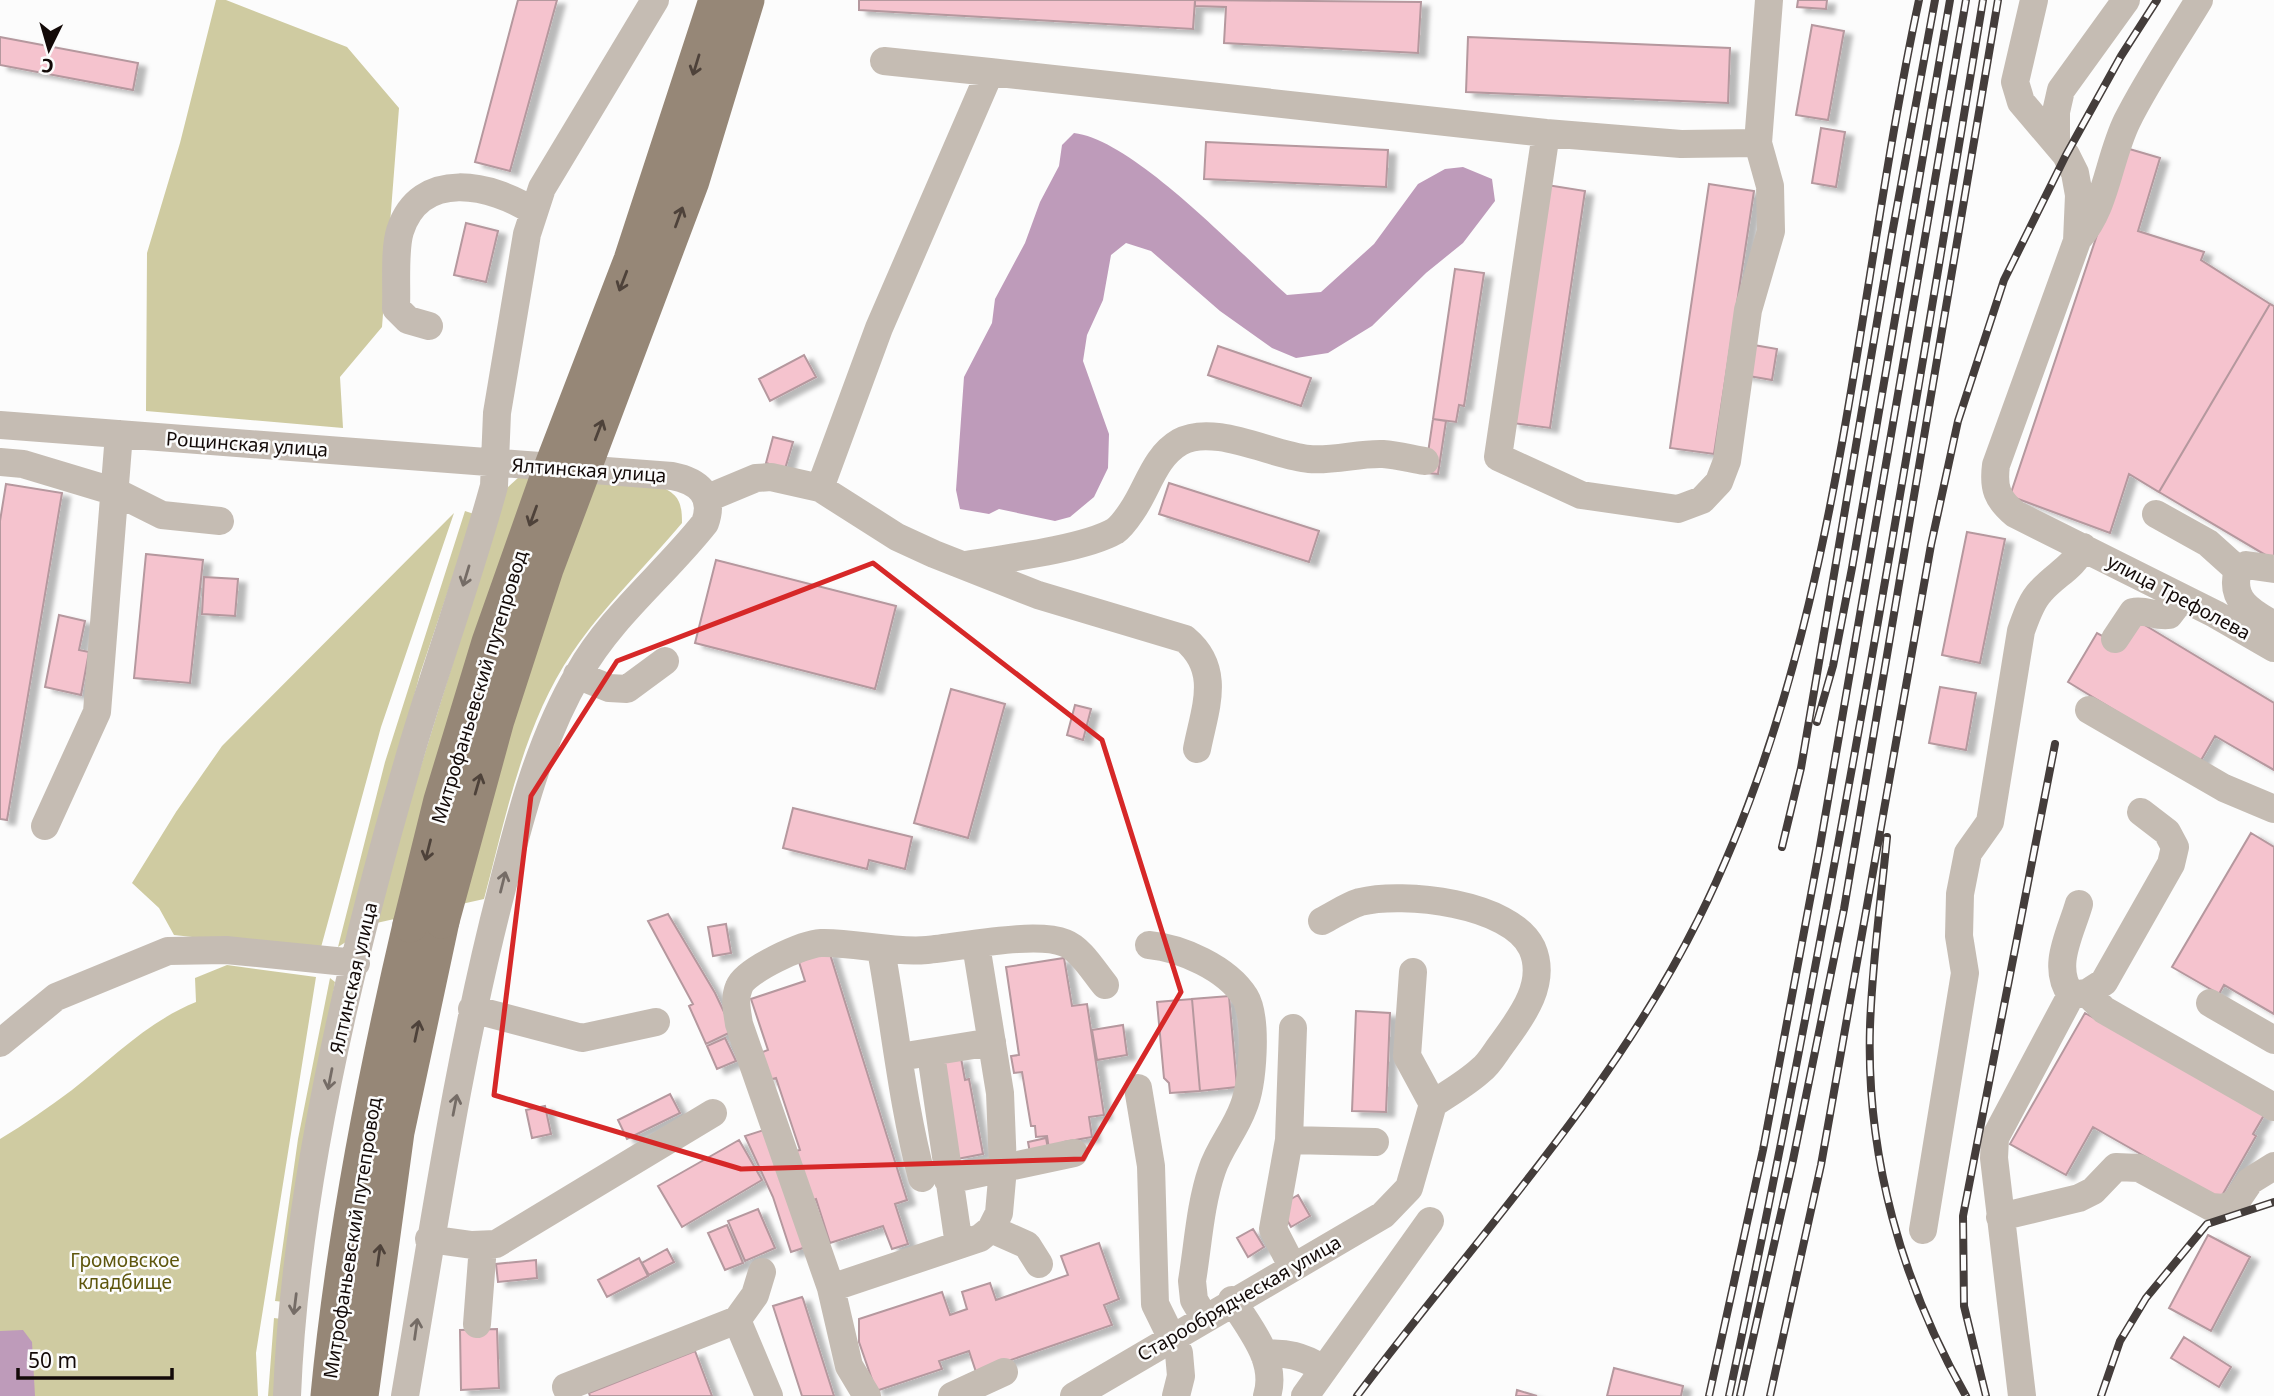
<svg xmlns="http://www.w3.org/2000/svg" width="2274" height="1396" font-family="'Noto Sans',sans-serif">
  <style>
    .green { fill: #cfcba1 }
    .water { fill: #be9bba }
    .building { fill: #f5c3ce; stroke: #b5989e; stroke-width: 2; filter: url(#shadow) }
    .lines { fill: none; stroke-linecap: round; stroke-linejoin: round }
    .minor { stroke: #c5bcb3; stroke-width: 28 }
    .major { stroke: #968777; stroke-width: 35 }
    .rail-casing { stroke: #443d3b; stroke-width: 8 }
    .rail { stroke: #fcfcfc; stroke-width: 5; stroke-dasharray: 16; stroke-linecap: butt }
    .major-bridge { stroke: #968777; stroke-width: 35 }
    .oneway { stroke: #4e423a }
    .oneway2 { stroke: #756c66 }
    .marked { fill: none; stroke: #d62828; stroke-width: 5; stroke-linejoin: round }
    .labels { text-anchor: middle; dominant-baseline: central; stroke-width: 5; stroke-linejoin: round; paint-order: stroke }
    .street-label { font-size: 19px; fill: #130a08; stroke: #fcfcfc }
    .park-label { font-size: 19px; fill: #5e560d; stroke: #fcfcfc }
  </style>
  <defs>
    <filter id="shadow"><feDropShadow dx="8" dy="4.5" stdDeviation="2" flood-color="#0004"/></filter>
  </defs>
  <rect width="100%" height="100%" fill="#fcfcfc"/>
  <path class="green" d="M 216,0 L 226,0 L 347,47 L 399,108 L 382,327 L 340,377 L 343,428 L 146,411 L 147,253 L 180,143 Z
    M 519,477 L 657,485 C 678,494 682,500 682,523 C 646,566 603,607 572,653 C 523,725 506,817 484,899 L 372,924 L 507,488 Z
    M 465,511 L 474,514 L 420,674 L 349,940 L 338,947 L 385,762 Z
    M 454,513 L 381,727 L 320,951 L 174,935 L 159,908 L 132,883 L 176,812 L 222,746 Z
    M 227,965 L 316,977 L 256,1353 L 258,1396 L 0,1396 L 0,1139 C 25,1124 49,1107 72,1090 C 113,1058 147,1022 196,1002 L 195,978 Z
    M 330,978 L 335,982 L 284,1302 L 275,1301 L 298,1139 Z
    M 274,1318 L 282,1319 L 274,1396 L 268,1396 Z"/>
  <path class="water" d="M 1074,133 C 1134,140 1238,252 1287,295 L 1321,292 L 1374,244 L 1418,184 L 1445,169 L 1463,167 L 1492,179 L 1495,201 L 1463,243 L 1426,273 L 1372,326 L 1328,353 L 1296,358 L 1272,348 L 1220,311 L 1151,251 L 1126,243 L 1111,255 L 1103,300 L 1087,335 L 1083,361 L 1109,434 L 1108,468 L 1094,497 L 1070,517 L 1055,521 L 999,509 L 989,514 L 960,509 L 956,490 L 964,377 L 992,323 L 995,299 L 1025,243 L 1040,202 L 1059,166 L 1062,145 Z
    M 23,1330 L 32,1342 L 35,1396 L 0,1396 L 0,1331 Z"/>
  <path class="building" d="M 518,0 L 557,0 L 510,171 L 475,162 Z
    M 859,0 L 1195,0 L 1193,29 L 859,10 Z
    M 1195,0 L 1421,2 L 1418,53 L 1224,43 L 1226,7 L 1195,6 Z
    M 1798,0 L 1827,0 L 1826,9 L 1797,7 Z
    M 1812,25 L 1844,31 L 1828,120 L 1796,115 Z
    M 0,37 L 138,63 L 133,90 L 0,65 Z
    M 1468,37 L 1730,48 L 1728,103 L 1466,92 Z
    M 1821,128 L 1845,132 L 1836,187 L 1812,183 Z
    M 1206,142 L 1388,150 L 1386,187 L 1204,179 Z
    M 2126,148 L 2160,158 L 2138,231 L 2204,252 L 2201,260 L 2270,304 L 2159,492 L 2129,474 L 2110,533 L 2010,496 Z
    M 1709,184 L 1754,191 L 1714,454 L 1670,448 Z
    M 1547,185 L 1585,191 L 1550,428 L 1512,423 Z
    M 466,223 L 498,231 L 486,282 L 454,275 Z
    M 1455,269 L 1484,273 L 1464,406 L 1459,405 L 1456,422 L 1433,419 Z
    M 2270,304 L 2274,306 L 2274,560 L 2159,492 Z
    M 1748,344 L 1777,349 L 1772,380 L 1743,375 Z
    M 1218,346 L 1311,378 L 1301,406 L 1208,375 Z
    M 804,355 L 816,377 L 770,401 L 759,379 Z
    M 1433,419 L 1446,421 L 1438,474 L 1425,473 Z
    M 773,437 L 793,442 L 785,469 L 766,463 Z
    M 1169,483 L 1319,531 L 1309,562 L 1159,514 Z
    M 6,484 L 62,493 L 7,820 L 0,819 L 0,521 Z
    M 1967,532 L 2005,539 L 1980,663 L 1942,655 Z
    M 146,554 L 203,560 L 190,683 L 134,678 Z
    M 716,560 L 896,606 L 875,689 L 695,643 Z
    M 204,577 L 238,579 L 235,616 L 202,614 Z
    M 59,615 L 85,621 L 79,650 L 89,652 L 81,695 L 45,687 Z
    M 2138,621 L 2274,703 L 2274,770 L 2215,736 L 2200,762 L 2068,682 L 2097,633 L 2123,647 Z
    M 1940,687 L 1976,693 L 1966,750 L 1929,743 Z
    M 951,689 L 1005,704 L 968,838 L 914,823 Z
    M 1075,705 L 1091,709 L 1083,740 L 1067,735 Z
    M 793,808 L 912,837 L 905,869 L 869,860 L 867,869 L 783,848 Z
    M 2251,833 L 2274,847 L 2274,1014 L 2224,985 L 2219,994 L 2172,967 Z
    M 668,914 L 715,993 L 733,1031 L 706,1044 L 689,1006 L 693,1004 L 648,921 Z
    M 726,924 L 731,953 L 713,956 L 708,927 Z
    M 829,951 L 907,1200 L 895,1204 L 908,1244 L 892,1249 L 883,1226 L 830,1243 L 816,1199 L 807,1202 L 791,1152 L 800,1150 L 776,1078 L 769,1080 L 760,1053 L 768,1050 L 751,999 L 805,981 L 799,962 Z
    M 1064,958 L 1072,1006 L 1087,1004 L 1104,1115 L 1089,1117 L 1092,1137 L 1064,1142 L 1049,1149 L 1047,1136 L 1036,1137 L 1035,1126 L 1031,1126 L 1022,1072 L 1014,1073 L 1011,1056 L 1019,1055 L 1006,967 Z
    M 1229,996 L 1237,1087 L 1200,1091 L 1192,999 Z
    M 1192,999 L 1200,1091 L 1170,1093 L 1169,1083 L 1164,1078 L 1157,1002 Z
    M 1356,1011 L 1390,1013 L 1386,1112 L 1352,1111 Z
    M 2085,1013 L 2264,1115 L 2253,1134 L 2256,1136 L 2220,1199 L 2093,1127 L 2066,1175 L 2010,1144 Z
    M 1123,1025 L 1127,1055 L 1097,1060 L 1092,1030 Z
    M 725,1038 L 736,1061 L 717,1069 L 707,1046 Z
    M 961,1058 L 965,1080 L 969,1079 L 983,1154 L 957,1159 L 939,1062 Z
    M 670,1094 L 680,1113 L 627,1139 L 618,1120 Z
    M 545,1106 L 551,1134 L 532,1138 L 526,1110 Z
    M 767,1129 L 806,1247 L 791,1252 L 773,1197 L 745,1136 Z
    M 1046,1138 L 1048,1149 L 1030,1153 L 1028,1142 Z
    M 739,1140 L 762,1180 L 682,1227 L 658,1186 Z
    M 1298,1195 L 1310,1216 L 1291,1227 L 1279,1206 Z
    M 758,1209 L 775,1248 L 745,1261 L 728,1221 Z
    M 727,1225 L 743,1263 L 725,1270 L 708,1233 Z
    M 1253,1229 L 1264,1247 L 1248,1257 L 1237,1238 Z
    M 2208,1235 L 2250,1257 L 2211,1331 L 2169,1308 Z
    M 1099,1243 L 1119,1299 L 1104,1305 L 1112,1325 L 976,1372 L 969,1351 L 939,1361 L 942,1369 L 876,1391 L 859,1342 L 859,1319 L 942,1292 L 950,1315 L 967,1309 L 962,1292 L 990,1283 L 996,1300 L 1068,1275 L 1061,1256 Z
    M 667,1249 L 674,1262 L 649,1275 L 642,1263 Z
    M 639,1258 L 648,1276 L 607,1297 L 598,1280 Z
    M 536,1260 L 537,1278 L 498,1282 L 496,1264 Z
    M 802,1297 L 803,1299 L 834,1396 L 802,1396 L 773,1306 Z
    M 497,1329 L 499,1388 L 461,1390 L 460,1330 Z
    M 2184,1337 L 2231,1367 L 2219,1387 L 2171,1358 Z
    M 695,1351 L 712,1396 L 590,1396 L 589,1393 Z
    M 1614,1368 L 1683,1386 L 1681,1396 L 1607,1396 Z
    M 1517,1390 L 1537,1396 L 1516,1396 Z"/>
  <g class="lines">
    <path class="minor" d="M 2034,0 L 2015,82 L 2021,102 L 2066,155 L 2075,173 L 2079,195 L 2077,241 L 1996,465 C 1993,488 1997,499 2015,514 L 2215,614 L 2274,648
      M 884,61 L 990,72
      M 1546,133 L 1498,457 L 1581,495 L 1678,509 L 1702,500 L 1719,482 L 1727,461 L 1748,310 L 1771,231 L 1770,186 L 1758,143
      M 2056,143 L 2056,112 L 2061,90 L 2126,0
      M 2078,239 C 2107,206 2108,160 2127,121 C 2148,79 2175,40 2199,0
      M 429,326 L 408,320 L 396,308 C 397,286 394,250 400,231 C 420,168 492,184 534,212
      M 0,425 L 672,476 C 698,481 715,495 705,523 C 665,574 611,616 579,673 C 540,739 520,817 501,892 C 458,1058 434,1227 405,1396
      M 0,462 L 23,464 L 116,492 L 162,515 L 220,521
      M 820,488 L 897,537 L 934,554 L 1038,595 L 1185,639 C 1222,670 1205,708 1197,749
      M 708,498 L 756,478 L 771,477 L 820,488 L 879,328 L 990,72 L 1546,133 L 1681,144 L 1758,143 L 1769,0
      M 2156,514 L 2208,543 L 2238,570
      M 965,565 C 1002,559 1084,549 1115,531 C 1121,527 1128,517 1132,511 C 1148,488 1154,457 1180,442 C 1214,423 1273,456 1309,459 C 1335,461 1359,453 1383,454 C 1397,455 1412,459 1425,461
      M 2274,569 L 2246,565 L 2238,570 C 2229,600 2251,612 2274,625
      M 2115,639 L 2133,612 C 2145,609 2156,617 2169,615 L 2182,598
      M 577,675 L 609,688 L 627,689 L 665,661
      M 2089,710 L 2224,788 L 2274,809
      M 45,826 L 97,712 L 119,434
      M 1322,921 C 1334,915 1347,906 1360,902 C 1403,891 1511,903 1532,948 C 1548,984 1520,1019 1501,1045 C 1495,1053 1489,1064 1481,1070 C 1467,1083 1449,1093 1433,1104 L 1407,1056 L 1413,972
      M 1149,945 C 1181,948 1227,968 1245,997 C 1258,1018 1253,1085 1243,1108 C 1235,1130 1219,1148 1212,1170 C 1200,1205 1198,1245 1192,1281 L 1194,1300 L 1204,1317
      M 881,950 C 895,1026 902,1103 922,1178
      M 2087,993 L 2104,1010 L 2274,1107
      M 2071,995 C 2051,966 2070,935 2079,904
      M 2210,1003 L 2274,1040
      M 472,1009 L 582,1038 L 656,1022
      M 0,1043 L 56,997 L 168,951 L 226,950 L 356,963
      M 931,1054 L 959,1245
      M 912,1055 L 992,1042
      M 1138,1088 L 1151,1166 L 1155,1304 L 1179,1353 L 1181,1376 L 1176,1396
      M 1289,1140 L 1375,1142
      M 948,1180 L 1074,1153
      M 2000,1217 L 2079,1198 L 2093,1191 L 2116,1167 L 2139,1168 L 2211,1207 L 2224,1208 L 2235,1203 L 2250,1181 L 2274,1166
      M 991,1229 L 1027,1245 L 1039,1264
      M 1923,1230 L 1965,973 L 1959,936 L 1960,894 L 1968,853 L 1990,822 L 2021,631 C 2026,617 2031,601 2041,591 C 2056,574 2073,568 2083,547
      M 429,1239 L 472,1245 L 496,1244 L 713,1113
      M 1292,1266 L 1273,1229 L 1289,1140 L 1293,1028
      M 831,1288 L 980,1238 L 991,1229 L 999,1213 L 1003,1168 L 1000,1093 L 976,945
      M 1232,1300 C 1250,1329 1278,1361 1267,1396
      M 737,1320 L 755,1295 L 762,1272
      M 477,1324 L 483,1246
      M 1264,1354 C 1287,1352 1302,1356 1322,1368
      M 287,1396 C 295,1193 349,964 406,769 C 433,674 468,581 494,486 L 497,413 L 527,234 L 542,188 L 655,0
      M 570,1396 L 566,1387 L 737,1320 L 769,1396
      M 867,1396 L 849,1366 L 831,1288 L 739,1024 C 737,1011 734,999 739,987 C 745,970 803,944 821,943 C 855,942 890,953 927,950 C 961,947 1035,931 1065,943 C 1081,949 1094,972 1105,985
      M 952,1396 L 1004,1372
      M 1074,1396 L 1383,1215 L 1409,1188 L 1433,1104
      M 1305,1396 L 1430,1221
      M 2022,1396 L 1994,1158 L 1995,1138 L 2071,995 L 2087,993 L 2104,982 L 2171,864 L 2175,847 L 2167,832 L 2141,812"/>
    <path class="major" d="M 328,1396 C 343,1237 374,1079 410,925
      M 361,1396 L 397,1132 L 442,921"/>
    <defs>
      <path id="rail" d="M 1817,722 L 1833,666 L 1852,568 L 1950,0
        M 1887,837 C 1881,900 1872,963 1870,1027 C 1866,1157 1902,1284 1966,1396
        M 1782,847 L 1801,768 L 1892,234 L 1935,0
        M 1357,1396 C 1474,1240 1610,1096 1698,920 C 1841,634 1853,308 1919,0
        M 1709,1396 L 1763,1150 L 1819,852 L 1966,0
        M 1729,1396 C 1828,933 1906,467 1983,0
        M 1740,1396 L 1793,1160 L 1844,909 L 1998,0
        M 1770,1396 L 1821,1165 L 1931,545 L 1958,421 L 2004,280 L 2066,155 L 2121,56 L 2157,0
        M 1986,1396 L 1964,1306 L 1963,1216 L 2055,744
        M 2101,1396 L 2120,1341 L 2146,1298 L 2207,1224 L 2274,1202"/>
    </defs>
    <use href="#rail" class="rail-casing"/>
    <use href="#rail" class="rail"/>
    <path class="major-bridge" d="M 442,921 L 497,720 L 546,569 L 692,181 L 747,0
      M 410,925 L 441,800 L 489,642 L 546,481 L 631,260 L 716,0"/>
  </g>
  <defs><path id="oneway-shaft" d="M-6 0H5M1.5-3L5.5 0L1.5 3" fill="none" stroke-width="1.6" stroke-linecap="round" stroke-linejoin="round" transform="scale(1.75)"/></defs>
  <g class="oneway">
    <use href="#oneway-shaft" transform="translate(696 65) rotate(107)"/>
    <use href="#oneway-shaft" transform="translate(679 217) rotate(-70)"/>
    <use href="#oneway-shaft" transform="translate(623 281) rotate(111)"/>
    <use href="#oneway-shaft" transform="translate(599 430) rotate(-69)"/>
    <use href="#oneway-shaft" transform="translate(533 516) rotate(110)"/>
    <use href="#oneway-shaft" transform="translate(478 784) rotate(-74)"/>
    <use href="#oneway-shaft" transform="translate(428 850) rotate(104)"/>
    <use href="#oneway-shaft" transform="translate(417 1031) rotate(-78)"/>
    <use href="#oneway-shaft" transform="translate(379 1255) rotate(-82)"/>
  </g>
  <g class="oneway2">
    <use href="#oneway-shaft" transform="translate(466 576) rotate(107)"/>
    <use href="#oneway-shaft" transform="translate(503 882) rotate(-76)"/>
    <use href="#oneway-shaft" transform="translate(330 1079) rotate(101)"/>
    <use href="#oneway-shaft" transform="translate(455 1105) rotate(-79)"/>
    <use href="#oneway-shaft" transform="translate(295 1304) rotate(97)"/>
    <use href="#oneway-shaft" transform="translate(416 1329) rotate(-82)"/>
  </g>
  <path class="marked" d="M 873,563 L 1102,740 L 1181,992 L 1083,1159 L 741,1169 L 494,1095 L 531,796 L 617,661 Z"/>
  <g class="labels">
    <g class="street-label">
      <text transform="translate(247 444) rotate(4)">Рощинская улица</text>
      <text transform="translate(589 470) rotate(4)">Ялтинская улица</text>
      <text transform="translate(2179 597) rotate(28)">улица Трефолева</text>
      <text transform="translate(479 687) rotate(-73)">Митрофаньевский путепровод</text>
      <text transform="translate(353 978) rotate(-77)">Ялтинская улица</text>
      <text transform="translate(352 1238) rotate(-81)">Митрофаньевский путепровод</text>
      <text transform="translate(1239 1298) rotate(-30)">Старообрядческая улица</text>
    </g>
    <g class="park-label">
      <text x="125" y="1260">Громовское<tspan x="125" dy="22">кладбище</tspan></text>
    </g>
  </g>
  <g transform="translate(49 49) rotate(185)" stroke="#fcfcfc" stroke-width="5" paint-order="stroke">
  <path d="M0-5L12 26L0 18L-12 26Z" fill="#130a08"/>
  <text y="-10" font-size="19" font-weight="bold" text-anchor="middle" fill="#130a08">С</text>
  </g>
  <path d="M18 1368v10h154v-10" fill="none" stroke="#130a08" stroke-width="3.5"/>
  <text x="28" y="1368" font-size="21" fill="#130a08" stroke="#fcfcfc" stroke-width="5" paint-order="stroke">50 m</text>
</svg>
